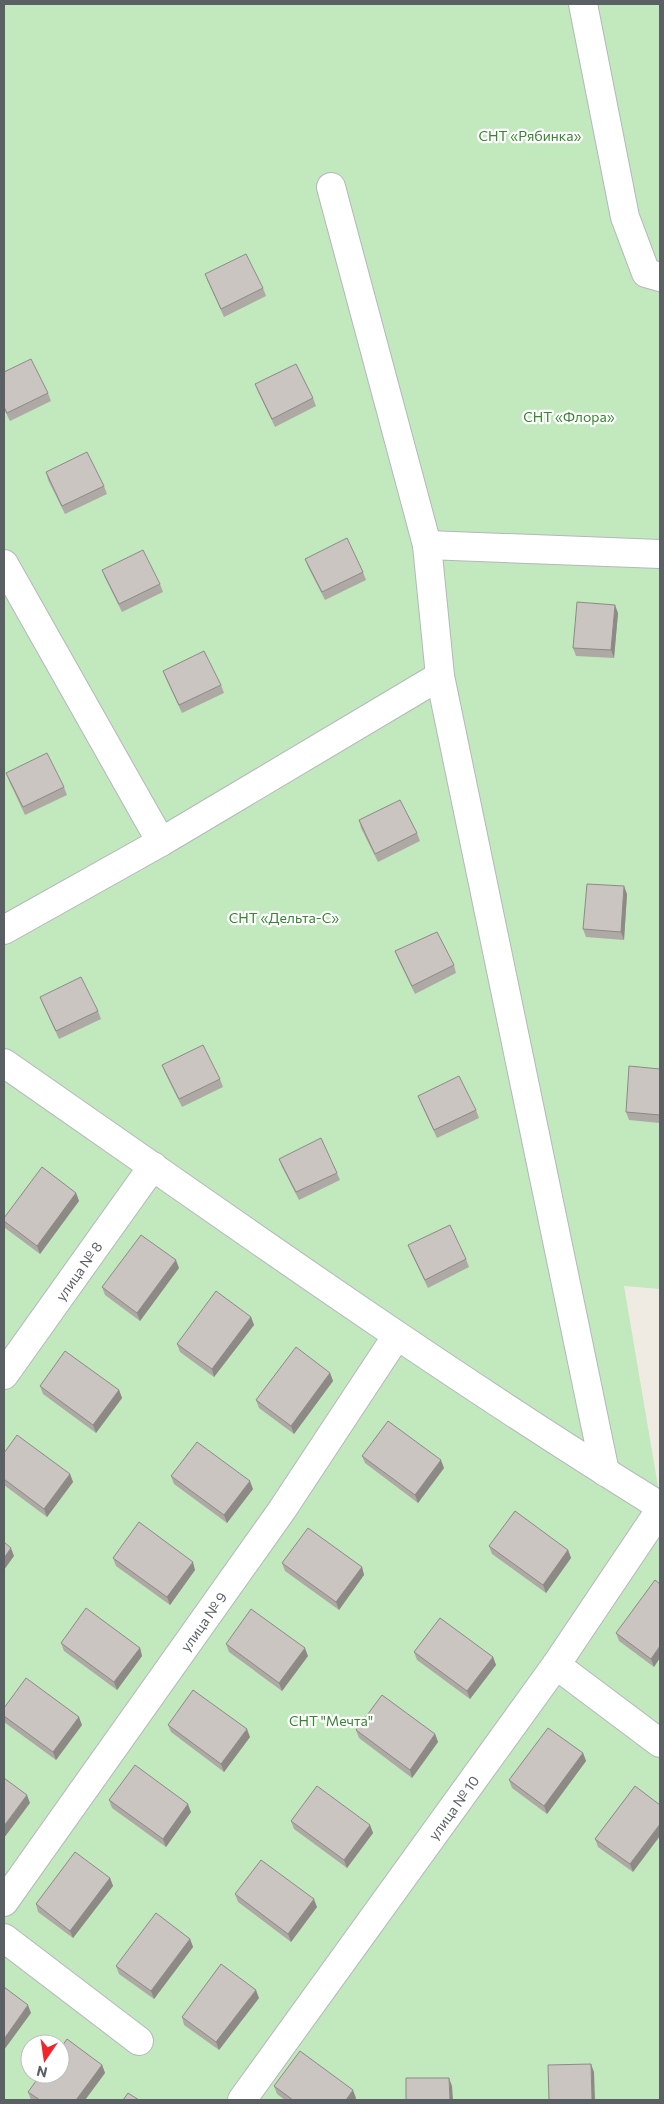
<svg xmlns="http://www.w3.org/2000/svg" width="664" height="2104" font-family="Commissioner,sans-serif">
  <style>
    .green { fill: #c2e8be; fill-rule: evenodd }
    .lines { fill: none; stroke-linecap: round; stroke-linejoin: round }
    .minor-casing { stroke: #b4b7bb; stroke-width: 30 }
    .minor { stroke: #fff; stroke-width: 28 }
    .wall { fill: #aea9a5 }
    .shaded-wall { fill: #8d8a86 }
    .building { fill: #cac5c0; stroke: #8d8a86 }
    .labels { text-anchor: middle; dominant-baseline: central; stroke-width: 4.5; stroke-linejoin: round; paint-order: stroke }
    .park-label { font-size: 14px; fill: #358730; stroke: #fff }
    .street-label { font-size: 14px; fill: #5b6065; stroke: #fff }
  </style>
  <rect width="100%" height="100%" fill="#efebe3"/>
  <path class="green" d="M 4,4 L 660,4 L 660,1289 L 624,1286 L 660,1498 L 660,2100 L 4,2100 ZM 30,2044 L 60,2044 L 60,2074 L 30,2074 Z"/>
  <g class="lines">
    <defs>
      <g id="minor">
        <path d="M 583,4 L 625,217 L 646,273 L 660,277"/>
        <path d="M 331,187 L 427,545 L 440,676 L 605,1472"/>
        <path d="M 427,545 L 660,554"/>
        <path d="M 4,564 L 161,842"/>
        <path d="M 4,930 L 161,842 L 440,676"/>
        <path d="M 4,1063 C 221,1214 435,1367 660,1506"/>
        <path id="s1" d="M 4,1375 L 153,1166"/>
        <path d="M 556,1665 L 660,1743"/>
        <path id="s2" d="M 4,1902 L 282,1510 L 396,1337"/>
        <path d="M 4,1938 L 139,2041"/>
        <path id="s3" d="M 242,2100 L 556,1665 L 660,1510"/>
      </g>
    </defs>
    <use href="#minor" class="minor-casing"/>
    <use href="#minor" class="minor"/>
  </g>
  <path class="wall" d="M 205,274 L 263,288 L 266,296 L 224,317 L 208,282 Z
    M 4,372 L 48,393 L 51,401 L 10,421 L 4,409 Z
    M 255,384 L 313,398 L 316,406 L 275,427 L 258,392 Z
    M 46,472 L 104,486 L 107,494 L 65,514 L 48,480 Z
    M 305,559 L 363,572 L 366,580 L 325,600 L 308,567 Z
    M 102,570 L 160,584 L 163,592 L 122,612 L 105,578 Z
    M 618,613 L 614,658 L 576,656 L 573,648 Z
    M 163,671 L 221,685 L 224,693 L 182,713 L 166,679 Z
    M 6,773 L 64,787 L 67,795 L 25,815 L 9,781 Z
    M 359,820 L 417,833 L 420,841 L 378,862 L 361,828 Z
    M 627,894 L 624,940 L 586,937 L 583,929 Z
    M 395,951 L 454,965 L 456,973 L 415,994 L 398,959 Z
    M 40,997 L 98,1011 L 101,1019 L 59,1039 L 43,1005 Z
    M 162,1065 L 220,1079 L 223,1087 L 182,1107 L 165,1073 Z
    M 660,1069 L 660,1123 L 629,1120 L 626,1112 Z
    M 418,1096 L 476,1110 L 479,1118 L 437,1138 L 421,1104 Z
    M 279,1159 L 337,1173 L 340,1180 L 299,1200 L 282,1167 Z
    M 76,1193 L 79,1201 L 40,1254 L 5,1228 L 4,1224 L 4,1218 Z
    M 408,1245 L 466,1259 L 469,1267 L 428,1288 L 411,1253 Z
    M 179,1268 L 140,1321 L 105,1295 L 102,1287 Z
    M 251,1317 L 254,1325 L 214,1377 L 180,1352 L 177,1344 Z
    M 330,1373 L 333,1381 L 294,1434 L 259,1408 L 256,1400 Z
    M 40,1386 L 119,1390 L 122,1398 L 96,1433 L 43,1394 Z
    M 4,1453 L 70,1474 L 73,1482 L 47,1517 L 4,1485 Z
    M 362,1456 L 444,1468 L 418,1503 L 365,1463 Z
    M 171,1476 L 253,1489 L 227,1523 L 174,1484 Z
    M 489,1546 L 568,1550 L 571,1558 L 546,1593 L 492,1554 Z
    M 113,1558 L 195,1570 L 170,1605 L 116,1566 Z
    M 282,1563 L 362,1567 L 364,1575 L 339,1610 L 285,1571 Z
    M 660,1584 L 654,1667 L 619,1641 L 616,1633 Z
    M 61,1643 L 140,1648 L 142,1656 L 117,1690 L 64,1651 Z
    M 226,1644 L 308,1656 L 282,1691 L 229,1652 Z
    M 414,1652 L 493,1657 L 496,1665 L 470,1699 L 417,1660 Z
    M 4,1708 L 82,1725 L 56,1760 L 4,1722 Z
    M 168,1725 L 250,1737 L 224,1772 L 171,1732 Z
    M 356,1730 L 435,1734 L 438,1742 L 412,1778 L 359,1738 Z
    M 583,1753 L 586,1761 L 547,1814 L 512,1788 L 509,1780 Z
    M 635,1786 L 633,1872 L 598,1847 L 595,1839 Z
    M 109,1800 L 191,1812 L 166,1847 L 112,1808 Z
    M 291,1821 L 370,1825 L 373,1833 L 347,1868 L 294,1829 Z
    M 110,1878 L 113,1886 L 73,1938 L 38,1912 L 36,1904 Z
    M 235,1894 L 317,1907 L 291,1942 L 238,1902 Z
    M 190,1939 L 193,1947 L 154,1999 L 119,1974 L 116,1966 Z
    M 259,1998 L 219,2050 L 184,2025 L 182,2017 Z
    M 102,2065 L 105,2073 L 85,2100 L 31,2100 L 28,2092 Z
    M 274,2086 L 356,2098 L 355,2100 L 285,2100 L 277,2094 Z"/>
  <path class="shaded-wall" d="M 615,605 L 618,613 L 614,658 L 611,650 Z
    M 624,886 L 627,894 L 624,940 L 621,932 Z
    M 76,1193 L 79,1201 L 40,1254 L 37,1246 Z
    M 176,1260 L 179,1268 L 140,1321 L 137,1313 Z
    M 251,1317 L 254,1325 L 214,1377 L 212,1369 Z
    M 330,1373 L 333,1381 L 294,1434 L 291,1426 Z
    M 119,1390 L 122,1398 L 96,1433 L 93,1425 Z
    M 441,1460 L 444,1468 L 418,1503 L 415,1495 Z
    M 70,1474 L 73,1482 L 47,1517 L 44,1509 Z
    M 250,1481 L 253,1489 L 227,1523 L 224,1515 Z
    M 11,1548 L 14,1556 L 4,1570 L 4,1558 Z
    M 568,1550 L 571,1558 L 546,1593 L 543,1585 Z
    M 193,1562 L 195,1570 L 170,1605 L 167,1597 Z
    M 362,1567 L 364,1575 L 339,1610 L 336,1602 Z
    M 660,1646 L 660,1658 L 654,1667 L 651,1659 Z
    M 140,1648 L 142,1656 L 117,1690 L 114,1682 Z
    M 305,1648 L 308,1656 L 282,1691 L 279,1683 Z
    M 493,1657 L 496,1665 L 470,1699 L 467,1691 Z
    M 79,1717 L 82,1725 L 56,1760 L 53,1752 Z
    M 247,1729 L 250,1737 L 224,1772 L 221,1764 Z
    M 435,1734 L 438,1742 L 412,1778 L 410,1770 Z
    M 583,1753 L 586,1761 L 547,1814 L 544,1806 Z
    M 27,1795 L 30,1803 L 4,1838 L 4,1826 Z
    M 188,1804 L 191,1812 L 166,1847 L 163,1839 Z
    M 660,1824 L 660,1836 L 633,1872 L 630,1864 Z
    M 370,1825 L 373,1833 L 347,1868 L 344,1860 Z
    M 110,1878 L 113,1886 L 73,1938 L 70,1931 Z
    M 314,1899 L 317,1907 L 291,1942 L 288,1934 Z
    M 190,1939 L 193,1947 L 154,1999 L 151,1991 Z
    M 256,1990 L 259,1998 L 219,2050 L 216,2042 Z
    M 28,2005 L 31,2013 L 4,2050 L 4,2039 Z
    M 591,2064 L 594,2072 L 595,2100 L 592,2100 Z
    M 102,2065 L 105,2073 L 85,2100 L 76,2100 Z
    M 449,2078 L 452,2086 L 453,2100 L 450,2100 Z
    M 353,2090 L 356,2098 L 355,2100 L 346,2100 Z"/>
  <path class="building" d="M 246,254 L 263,288 L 221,309 L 205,274 Z
    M 31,359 L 48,393 L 7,413 L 4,407 L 4,372 Z
    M 296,364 L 313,398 L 272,419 L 255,384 Z
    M 87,452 L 104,486 L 62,506 L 46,472 Z
    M 347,538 L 363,572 L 322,592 L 305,559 Z
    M 143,550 L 160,584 L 119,604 L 102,570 Z
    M 577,602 L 615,605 L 611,650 L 573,648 Z
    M 204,651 L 221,685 L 179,705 L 163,671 Z
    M 47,753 L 64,787 L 23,807 L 6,773 Z
    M 400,800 L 417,833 L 375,854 L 359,820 Z
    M 587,884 L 624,886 L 621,932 L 583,929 Z
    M 437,932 L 454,965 L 412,986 L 395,951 Z
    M 81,977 L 98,1011 L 56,1031 L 40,997 Z
    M 203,1045 L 220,1079 L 179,1099 L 162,1065 Z
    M 629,1066 L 660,1069 L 660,1115 L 626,1112 Z
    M 459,1076 L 476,1110 L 434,1130 L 418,1096 Z
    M 321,1138 L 337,1173 L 296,1192 L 279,1159 Z
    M 42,1167 L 76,1193 L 37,1246 L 4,1221 L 4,1218 Z
    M 450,1225 L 466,1259 L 425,1280 L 408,1245 Z
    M 141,1235 L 176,1260 L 137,1313 L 102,1287 Z
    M 216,1291 L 251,1317 L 212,1369 L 177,1344 Z
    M 296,1347 L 330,1373 L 291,1426 L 256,1400 Z
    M 65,1351 L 119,1390 L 93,1425 L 40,1386 Z
    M 388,1421 L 441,1460 L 415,1495 L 362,1456 Z
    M 17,1435 L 70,1474 L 44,1509 L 4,1479 L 4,1453 Z
    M 197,1442 L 250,1481 L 224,1515 L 171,1476 Z
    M 515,1511 L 568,1550 L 543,1585 L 489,1546 Z
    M 139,1522 L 193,1562 L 167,1597 L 113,1558 Z
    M 308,1528 L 362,1567 L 336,1602 L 282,1563 Z
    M 4,1542 L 11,1548 L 4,1558 Z
    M 655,1580 L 660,1584 L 660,1646 L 651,1659 L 616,1633 Z
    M 86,1608 L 140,1648 L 114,1682 L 61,1643 Z
    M 251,1609 L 305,1648 L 279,1683 L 226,1644 Z
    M 440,1618 L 493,1657 L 467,1691 L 414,1652 Z
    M 26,1678 L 79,1717 L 53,1752 L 4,1716 L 4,1708 Z
    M 193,1690 L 247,1729 L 221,1764 L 168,1725 Z
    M 382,1695 L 435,1734 L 410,1770 L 356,1730 Z
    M 548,1728 L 583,1753 L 544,1806 L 509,1780 Z
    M 135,1765 L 188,1804 L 163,1839 L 109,1800 Z
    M 4,1778 L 27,1795 L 4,1826 Z
    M 317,1786 L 370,1825 L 344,1860 L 291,1821 Z
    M 635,1786 L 660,1805 L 660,1824 L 630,1864 L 595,1839 Z
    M 75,1852 L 110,1878 L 70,1931 L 36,1904 Z
    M 261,1860 L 314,1899 L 288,1934 L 235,1894 Z
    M 156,1913 L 190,1939 L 151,1991 L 116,1966 Z
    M 221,1964 L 256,1990 L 216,2042 L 182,2017 Z
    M 4,1987 L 28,2005 L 4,2039 Z
    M 67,2039 L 102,2065 L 76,2100 L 40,2100 L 28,2092 L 41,2074 L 60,2074 L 60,2049 Z
    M 300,2051 L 353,2090 L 346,2100 L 293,2100 L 274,2086 Z
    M 591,2064 L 592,2100 L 549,2100 L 548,2065 Z
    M 406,2078 L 449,2078 L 450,2100 L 406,2100 Z
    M 128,2093 L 139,2100 L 123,2100 Z"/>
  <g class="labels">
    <g class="park-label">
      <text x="530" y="135">СНТ «Рябинка»</text>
      <text x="569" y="416">СНТ «Флора»</text>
      <text x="284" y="917">СНТ «Дельта-С»</text>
      <text x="331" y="1720">СНТ "Мечта"</text>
    </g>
    <g class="street-label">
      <text stroke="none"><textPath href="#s1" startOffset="128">улица № 8</textPath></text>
      <text stroke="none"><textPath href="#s2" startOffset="344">улица № 9</textPath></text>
      <text stroke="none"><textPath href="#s3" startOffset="361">улица № 10</textPath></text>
    </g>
  </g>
  <rect width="664" height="2104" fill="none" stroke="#5b6065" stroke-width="10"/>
  <g transform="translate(45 2059) rotate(193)"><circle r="24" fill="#ffffff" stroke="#bdbfc1"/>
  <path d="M0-4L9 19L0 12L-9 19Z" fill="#f2252a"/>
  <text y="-8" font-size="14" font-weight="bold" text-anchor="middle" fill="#5b6065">N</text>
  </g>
</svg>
